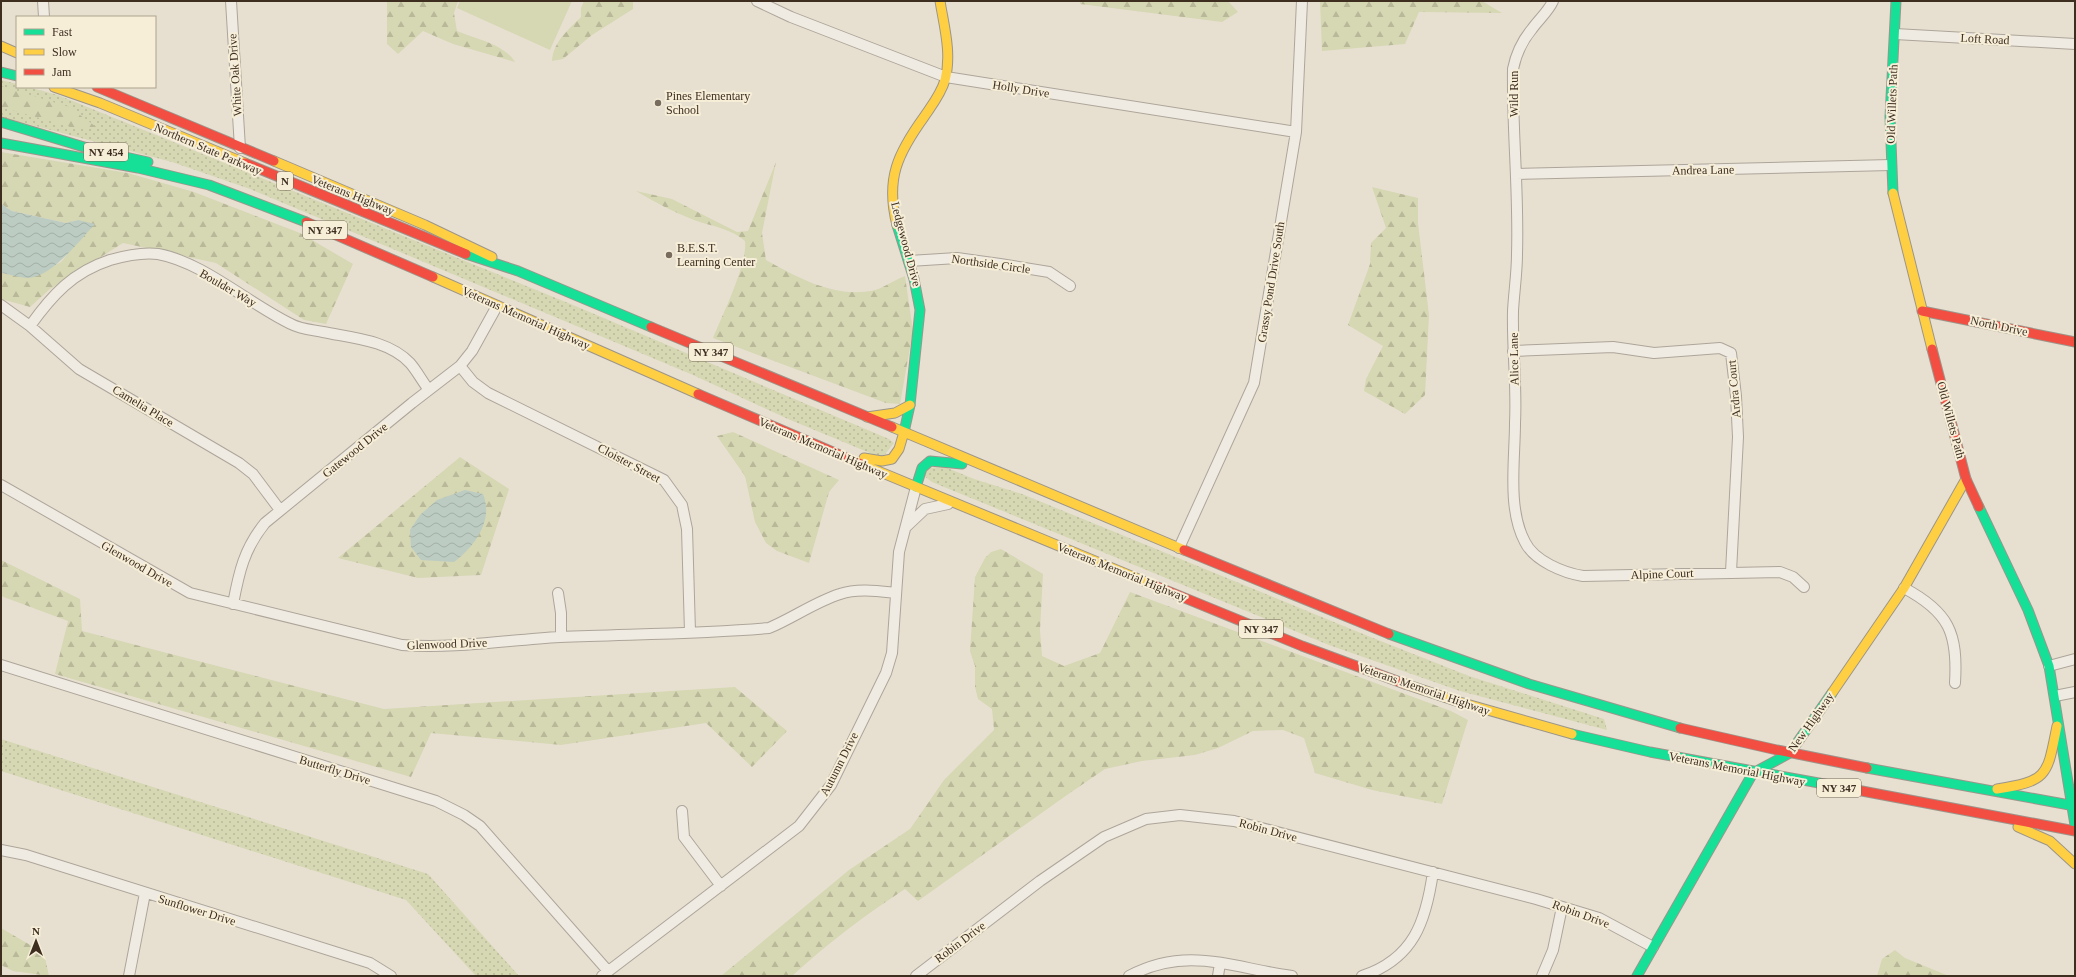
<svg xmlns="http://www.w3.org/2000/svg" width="2076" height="977" font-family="Georgia,serif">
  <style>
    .grass { fill: url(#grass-dots) }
    .forest { fill: url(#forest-firs) }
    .park { fill: #d6d7b3 }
    .water { fill: url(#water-waves) }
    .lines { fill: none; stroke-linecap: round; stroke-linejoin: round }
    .street-casing { stroke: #ada599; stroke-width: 12 }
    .fast-casing { stroke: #9c958a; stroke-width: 11 }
    .slow-casing { stroke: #9c958a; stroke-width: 11 }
    .jam-casing { stroke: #9c958a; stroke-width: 11 }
    .street { stroke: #efebe3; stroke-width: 10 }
    .fast { stroke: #16e098; stroke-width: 9 }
    .slow { stroke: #ffcf43; stroke-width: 9 }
    .jam { stroke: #f24e42; stroke-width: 9 }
    .poi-dot { fill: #786c5e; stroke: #f7eed8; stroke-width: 1.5 }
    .labels { text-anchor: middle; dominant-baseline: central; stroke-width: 4; stroke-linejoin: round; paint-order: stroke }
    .shield { fill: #f7eed8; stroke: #756857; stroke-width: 1 }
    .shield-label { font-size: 11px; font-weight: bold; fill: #3d2e20 }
    .street-label { font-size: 12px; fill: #3d2e20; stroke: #f7eed8 }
    .poi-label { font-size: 12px; fill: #3d2e20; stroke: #f7eed8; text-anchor: start }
  </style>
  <defs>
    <pattern id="grass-dots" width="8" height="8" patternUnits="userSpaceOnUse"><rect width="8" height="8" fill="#d6d7b3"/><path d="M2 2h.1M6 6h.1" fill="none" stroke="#b9b99a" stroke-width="1.8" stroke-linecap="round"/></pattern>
    <pattern id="forest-firs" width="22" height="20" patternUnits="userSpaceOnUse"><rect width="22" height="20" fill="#d6d7b3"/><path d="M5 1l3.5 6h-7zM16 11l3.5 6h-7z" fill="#b9b99a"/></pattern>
    <pattern id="water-waves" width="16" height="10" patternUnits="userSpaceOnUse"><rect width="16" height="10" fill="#bcccc2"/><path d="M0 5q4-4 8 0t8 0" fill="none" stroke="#a2b0a6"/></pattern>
  </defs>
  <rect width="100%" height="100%" fill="#e7e0d1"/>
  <path class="grass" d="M 1,80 L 17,84 L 17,87 L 28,87 L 58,95 L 573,305 L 889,439 L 894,443 L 882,458 L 788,419 L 693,375 L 250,189 L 172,162 L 1,117 Z
    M 945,467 L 974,479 L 1022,494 L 1368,636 L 1469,676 L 1604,719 L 1607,730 L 1460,691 L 1329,645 L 932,482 L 924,476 L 925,468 Z
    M 1,739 L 428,874 L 519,976 L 476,976 L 406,900 L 1,771 Z"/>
  <path class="forest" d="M 387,1 L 458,1 L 454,13 L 457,31 C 476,39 504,44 515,62 L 453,44 L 423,31 L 398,54 L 387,44 Z
    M 584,1 L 633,1 L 633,9 L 592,35 L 563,59 L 552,61 C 553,42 568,30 581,17 L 581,8 Z
    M 1080,1 L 1228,1 L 1238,12 L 1222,22 L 1080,4 Z
    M 1320,1 L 1482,1 L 1502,13 L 1419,12 L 1405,44 L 1322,51 Z
    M 1,86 L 69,107 L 99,129 L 71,127 L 1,107 Z
    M 1,152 L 128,173 L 194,192 L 300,233 L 353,264 L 326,324 L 304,320 L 216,263 L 123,243 L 50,289 L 30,307 L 1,299 L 1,273 L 29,278 L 61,262 L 70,251 L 78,220 L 66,223 L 12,211 L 1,204 Z
    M 776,162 L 762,233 L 766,260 C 799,278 832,297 871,291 C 882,289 894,280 905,276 L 913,331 L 900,404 L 886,403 L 713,338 C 722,316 748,263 745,241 C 732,229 711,226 694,220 C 674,212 654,202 636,191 L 672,199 L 737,232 L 748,231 Z
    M 1372,187 L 1418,198 L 1418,223 L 1429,315 L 1425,395 L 1405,414 L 1364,391 L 1366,379 L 1383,346 L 1348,325 L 1370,264 L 1371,243 L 1386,228 Z
    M 733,432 L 839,480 L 829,492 L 809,563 L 777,551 L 766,543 L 755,522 L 745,476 L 717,436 Z
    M 460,457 L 509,489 L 481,575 L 418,578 L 338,558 Z
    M 1001,549 L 1043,574 L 1040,630 L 1042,656 L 1064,666 L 1100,653 L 1130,592 L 1451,711 L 1468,720 L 1442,804 L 1372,790 L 1315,773 L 1304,738 L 1283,730 L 1253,731 L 1218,748 L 1195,755 L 1142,761 L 1105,769 L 1067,795 L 918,901 L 905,889 C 865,915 827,944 792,976 L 721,976 L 849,870 L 910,829 L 944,780 L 994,730 L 992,709 L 978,699 L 975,687 L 975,666 L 970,651 L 975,577 L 985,558 L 991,552 Z
    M 1,560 L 80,599 L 82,631 L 384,709 L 735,687 L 787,731 L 752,767 L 706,723 L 561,745 L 431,733 L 411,777 L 55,674 L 68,621 L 1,596 Z
    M 1,928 L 44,953 L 49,976 L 13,971 L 1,965 Z
    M 1895,950 L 1905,958 L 1949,976 L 1877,976 L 1882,959 Z"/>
  <path class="park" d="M 460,1 L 572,1 L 550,50 L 457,8 Z"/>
  <path class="water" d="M 1,204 L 12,211 L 66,223 L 78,220 L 95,224 C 80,240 52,277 28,278 C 20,278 9,274 1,273 Z
    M 465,490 L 483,494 C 494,521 474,547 454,562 L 421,560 L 411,547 L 410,530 L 420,515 L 437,500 Z"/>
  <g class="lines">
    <defs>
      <path id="street" d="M 43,1 L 44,17
        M 231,1 L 240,148
        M 757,1 L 791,17 L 946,77 L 1296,132
        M 1553,1 C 1548,12 1539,19 1532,29 C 1522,41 1516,54 1513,69 C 1512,131 1519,192 1517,254 C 1517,273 1514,292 1513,311 C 1512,348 1517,386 1515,423 C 1515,459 1507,509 1525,542 C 1534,561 1564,573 1583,576 L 1780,572 L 1793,577 L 1804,587
        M 1895,34 L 2075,44
        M 1516,174 L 1891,165
        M 909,261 L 957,258 L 1000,264 L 1049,272 L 1070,286
        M 1,305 L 30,326 L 79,369 L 239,463 L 253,474 L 280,510
        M 30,326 C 52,295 73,272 110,260 C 124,256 143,252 158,254 C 203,262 249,304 291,324 C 300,329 313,330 323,332 C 352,338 388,340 410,363 C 417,371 422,381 429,390
        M 1513,351 L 1613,347 L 1654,353 L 1720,348 L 1731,353 L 1736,396 L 1738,437 L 1731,572
        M 460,366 L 473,382 L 488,393 L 664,480 L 682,505 L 687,529 L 690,632
        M 1,485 L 190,593 L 402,645 C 454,649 507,640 560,637 C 629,634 699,634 769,628 C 793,618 815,602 840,594 C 857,588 878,591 896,593
        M 907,526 L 925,509 L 948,504
        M 1179,548 L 1254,383 L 1296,132 L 1302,1
        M 1904,588 C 1949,612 1958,633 1955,683
        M 558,593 L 561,613 L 561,637
        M 233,604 C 239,572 244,549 265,523 L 412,403 L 460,366 L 472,351 L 497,306
        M 1,665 L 436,801 L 464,815 L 480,826 L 608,971
        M 2049,666 L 2075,659
        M 2055,696 L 2075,692
        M 682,811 L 684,837 L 721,886
        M 1,850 L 26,855 L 370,963 L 391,976
        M 129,976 L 145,893
        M 602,976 L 799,826 L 831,785 L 886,673 L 892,653 L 899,552 L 916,487
        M 916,976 L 1040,881 L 1104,837 L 1146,819 L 1180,815 L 1234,821 L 1536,899 L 1599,918 L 1653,947
        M 1129,976 C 1188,945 1232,968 1292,976
        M 1218,976 L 1220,963
        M 1362,976 C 1414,959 1426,921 1433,872
        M 1542,976 L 1553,950 L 1562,907"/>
      <path id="fast" d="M 1,72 L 17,76
        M 1,122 L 94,150 L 148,162
        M 1,143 L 138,168 L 209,185 L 306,222
        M 1893,193 L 1890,117 L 1896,1
        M 897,225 L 914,279 L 920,310 L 910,405 L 904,432
        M 466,254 L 518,271 L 651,327
        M 916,487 L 922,468 L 930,461 L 962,464
        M 1979,507 L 2028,610 L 2049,666 L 2075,825
        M 1389,634 L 1529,684 L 1680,728
        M 1572,734 L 1650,752 L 1846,788
        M 1867,768 L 2075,806
        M 1637,976 L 1753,773 L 1790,753 L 1832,693"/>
      <path id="slow" d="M 1,46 L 17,53
        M 54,87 L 100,103 L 245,163
        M 274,161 L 425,225 L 492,257
        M 1893,193 L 1932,349
        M 897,225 C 885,179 898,153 924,117 C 932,105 941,94 945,80 C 952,54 944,26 940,1
        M 433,277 L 698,394
        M 867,417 L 895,413 L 910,405
        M 892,427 L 1184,550
        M 864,458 L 882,461 L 892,459 L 899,449 L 904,432
        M 861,464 L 1153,585
        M 1405,684 L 1456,701 L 1572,734
        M 1832,693 L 1904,588 L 1966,479
        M 1997,789 C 2049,781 2047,775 2057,726
        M 2018,827 L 2050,841 L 2075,864"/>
      <path id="jam" d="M 97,87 L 274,161
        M 245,163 L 466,254
        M 306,222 L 433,277
        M 1922,311 L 2075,342
        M 651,327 L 892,427
        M 1932,349 L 1966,479 L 1979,507
        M 698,394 L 861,464
        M 1184,550 L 1389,634
        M 1153,585 L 1302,646 L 1405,684
        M 1680,728 L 1777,750 L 1867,768
        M 1846,788 L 2075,831"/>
    </defs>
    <use href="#street" class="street-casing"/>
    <use href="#fast" class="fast-casing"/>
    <use href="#slow" class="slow-casing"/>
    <use href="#jam" class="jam-casing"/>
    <use href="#street" class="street"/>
    <use href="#fast" class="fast"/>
    <use href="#slow" class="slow"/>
    <use href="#jam" class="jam"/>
  </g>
  <g class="poi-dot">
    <circle cx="658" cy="103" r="4"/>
    <circle cx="669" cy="255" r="4"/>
  </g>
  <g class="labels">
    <g class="shield">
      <rect x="84" y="143" width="44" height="18" rx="3"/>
      <rect x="277" y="172" width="16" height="18" rx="3"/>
      <rect x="303" y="221" width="44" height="18" rx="3"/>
      <rect x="689" y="343" width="44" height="18" rx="3"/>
      <rect x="1239" y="620" width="44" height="18" rx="3"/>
      <rect x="1817" y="779" width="44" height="18" rx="3"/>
    </g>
    <g class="shield-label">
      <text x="106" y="152">NY 454</text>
      <text x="285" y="181">N</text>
      <text x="325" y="230">NY 347</text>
      <text x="711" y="352">NY 347</text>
      <text x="1261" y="629">NY 347</text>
      <text x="1839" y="788">NY 347</text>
    </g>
    <g class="street-label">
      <text transform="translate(1985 39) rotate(3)">Loft Road</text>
      <text transform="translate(235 75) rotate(-94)">White Oak Drive</text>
      <text transform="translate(1021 89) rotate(9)">Holly Drive</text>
      <text transform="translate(1514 94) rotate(-90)">Wild Run</text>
      <text transform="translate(1892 104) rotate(-88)">Old Willets Path</text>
      <text transform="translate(208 149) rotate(23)">Northern State Parkway</text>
      <text transform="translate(1703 170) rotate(-1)">Andrea Lane</text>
      <text transform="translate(353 195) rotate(22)">Veterans Highway</text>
      <text transform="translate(906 244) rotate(75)">Ledgewood Drive</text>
      <text transform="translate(991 264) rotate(8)">Northside Circle</text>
      <text transform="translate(1271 282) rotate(-81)">Grassy Pond Drive South</text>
      <text transform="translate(228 288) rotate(30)">Boulder Way</text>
      <text transform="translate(526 318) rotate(24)">Veterans Memorial Highway</text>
      <text transform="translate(1999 326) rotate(12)">North Drive</text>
      <text transform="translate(1514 359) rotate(-91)">Alice Lane</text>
      <text transform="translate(1734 389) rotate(-95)">Ardra Court</text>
      <text transform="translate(143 406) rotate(31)">Camelia Place</text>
      <text transform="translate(1951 420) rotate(75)">Old Willets Path</text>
      <text transform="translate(823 448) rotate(23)">Veterans Memorial Highway</text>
      <text transform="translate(355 450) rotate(-39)">Gatewood Drive</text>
      <text transform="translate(629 463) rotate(28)">Cloister Street</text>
      <text transform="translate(137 564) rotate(30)">Glenwood Drive</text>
      <text transform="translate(1122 572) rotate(22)">Veterans Memorial Highway</text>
      <text transform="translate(1662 574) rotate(-2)">Alpine Court</text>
      <text transform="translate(447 644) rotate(-2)">Glenwood Drive</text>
      <text transform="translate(1424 689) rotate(19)">Veterans Memorial Highway</text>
      <text transform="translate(1811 722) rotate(-55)">New Highway</text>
      <text transform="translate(839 764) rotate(-63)">Autumn Drive</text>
      <text transform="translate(1737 769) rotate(11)">Veterans Memorial Highway</text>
      <text transform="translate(335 770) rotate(17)">Butterfly Drive</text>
      <text transform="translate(1268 830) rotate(15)">Robin Drive</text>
      <text transform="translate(197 910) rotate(17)">Sunflower Drive</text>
      <text transform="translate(1581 914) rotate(20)">Robin Drive</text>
      <text transform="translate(960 942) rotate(-37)">Robin Drive</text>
    </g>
    <g class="poi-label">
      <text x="666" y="96">Pines Elementary<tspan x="666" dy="14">School</tspan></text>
      <text x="677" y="248">B.E.S.T.<tspan x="677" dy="14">Learning Center</tspan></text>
    </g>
  </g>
  <rect width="2076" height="977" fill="none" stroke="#3d2e20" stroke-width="4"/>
  <rect x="16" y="16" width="140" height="72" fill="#f7eed8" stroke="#ada18e"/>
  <rect x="24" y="29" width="20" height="6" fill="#16e098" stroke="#ada18e"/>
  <text x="52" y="36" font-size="12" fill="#3d2e20">Fast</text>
  <rect x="24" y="49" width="20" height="6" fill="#ffcf43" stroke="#ada18e"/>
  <text x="52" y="56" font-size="12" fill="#3d2e20">Slow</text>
  <rect x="24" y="69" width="20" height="6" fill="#f24e42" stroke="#ada18e"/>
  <text x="52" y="76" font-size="12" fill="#3d2e20">Jam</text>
  <g transform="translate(36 941)" stroke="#f7eed8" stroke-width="3" paint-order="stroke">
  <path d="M0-3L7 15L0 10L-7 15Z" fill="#3d2e20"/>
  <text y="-6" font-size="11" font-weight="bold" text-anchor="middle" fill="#3d2e20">N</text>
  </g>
</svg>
